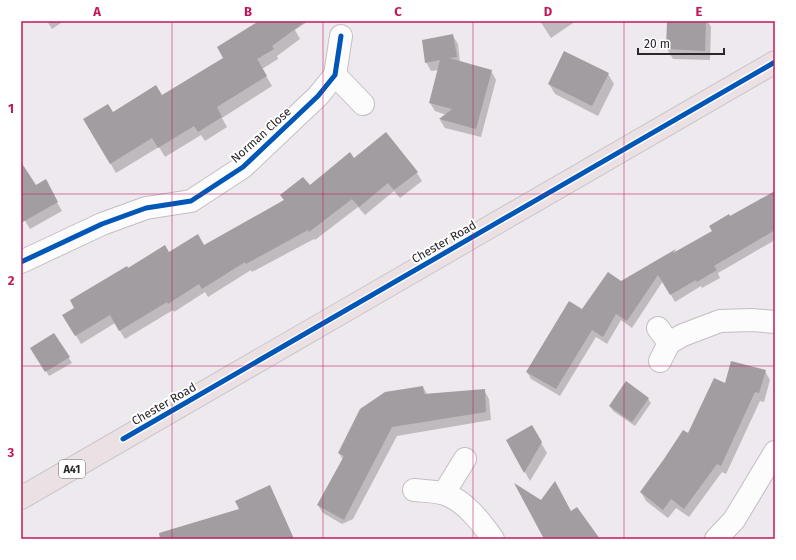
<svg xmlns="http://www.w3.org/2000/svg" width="796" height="560" font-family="'Fira Sans',sans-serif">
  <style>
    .shadow { fill: #0003 }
    .building { fill: #a29da1 }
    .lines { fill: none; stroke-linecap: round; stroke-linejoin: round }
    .minor-casing { stroke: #c3bec2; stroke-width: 24 }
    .major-casing { stroke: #cac8ca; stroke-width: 24 }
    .minor { stroke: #fcfcfc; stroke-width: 22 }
    .major { stroke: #ebe1e5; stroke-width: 22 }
    .cycleway-casing { stroke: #fff; stroke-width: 8 }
    .cycleway { stroke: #0057b8; stroke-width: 5 }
    .grid { fill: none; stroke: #c2185b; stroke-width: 1; stroke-opacity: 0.55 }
    .labels { text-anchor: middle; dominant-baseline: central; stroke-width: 4; stroke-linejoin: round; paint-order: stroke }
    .shield { fill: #fff; stroke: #6b686b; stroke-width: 1 }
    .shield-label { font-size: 11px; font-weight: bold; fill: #2b272b }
    .street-label { font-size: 12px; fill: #2b272b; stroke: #fff }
    .neatline { fill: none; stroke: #c2185b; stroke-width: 1.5 }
    .grid-label { font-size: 13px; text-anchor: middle; font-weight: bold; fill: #c2185b }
  </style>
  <rect width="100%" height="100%" fill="#eee9ee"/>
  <path class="shadow" d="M 47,21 L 64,21 L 52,29 Z
    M 261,21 L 307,22 L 295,30 L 300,39 L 277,56 L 278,59 L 262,69 L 272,86 L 222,118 L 227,127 L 205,141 L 201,135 L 165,157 L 159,147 L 116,173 L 90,129 L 112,113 L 162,96 L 224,58 Z
    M 540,21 L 576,21 L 551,38 Z
    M 668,21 L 708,21 L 711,27 L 710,60 L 673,59 L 667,49 Z
    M 453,36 L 458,44 L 460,63 L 491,71 L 496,80 L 481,137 L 445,128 L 440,120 L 446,115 L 435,111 L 430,103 L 439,70 L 431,71 L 426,62 Z
    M 608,74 L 614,84 L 598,116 L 555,94 L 549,84 Z
    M 354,159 L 417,173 L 422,181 L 400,198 L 394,191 L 365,215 L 358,207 L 315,240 L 314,239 L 252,272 L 251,270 L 208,297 L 205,292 L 174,312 L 173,310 L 125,339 L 115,323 L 81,344 L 64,315 L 75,308 L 128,269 L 169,253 L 204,246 L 309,186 Z
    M 21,164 L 35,186 L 45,181 L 62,211 L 30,229 L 21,214 Z
    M 775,192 L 775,240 L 718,273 L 720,278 L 702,288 L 701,286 L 675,302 L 663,281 L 632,328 L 621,320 L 607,344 L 596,337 L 560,396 L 531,379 L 527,372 L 583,311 L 621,282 L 676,251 L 677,252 L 713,231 L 730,218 Z
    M 54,334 L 72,363 L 49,376 L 32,348 Z
    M 765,371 L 770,380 L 764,402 L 760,401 L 726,474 L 722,472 L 689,517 L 676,508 L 668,518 L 646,501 L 641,492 L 688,434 L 725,384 Z
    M 423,387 L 427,394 L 484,390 L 489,399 L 491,420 L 397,436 L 353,519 L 342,524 L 323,513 L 318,505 L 343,460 L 339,453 Z
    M 648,399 L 651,403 L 635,426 L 613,411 L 610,406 Z
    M 537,436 L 547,453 L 530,481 L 507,440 Z
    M 270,486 L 294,539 L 215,539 L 240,510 Z"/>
  <path class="building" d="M 259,21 L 306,21 L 272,46 L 274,49 L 257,59 L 267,76 L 217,107 L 222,117 L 198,132 L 194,126 L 158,148 L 152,138 L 110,164 L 83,119 L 108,104 L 113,112 L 156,85 L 162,95 L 223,58 L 217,47 Z
    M 667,21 L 706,21 L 705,51 L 666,49 Z
    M 453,34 L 457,57 L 449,58 L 492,70 L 476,129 L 439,119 L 452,109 L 429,103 L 440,60 L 425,63 L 422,40 Z
    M 564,51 L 609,73 L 592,106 L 548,84 Z
    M 386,132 L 418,172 L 394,190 L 388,183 L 359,207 L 352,199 L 309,232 L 308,230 L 246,264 L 245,262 L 202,289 L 199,284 L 168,304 L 167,302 L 119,331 L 110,315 L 75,336 L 62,315 L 74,308 L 70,300 L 127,266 L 128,268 L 165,245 L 169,252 L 198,234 L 204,245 L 284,200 L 280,195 L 303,177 L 310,185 L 350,152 L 354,158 Z
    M 21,162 L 36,185 L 46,179 L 58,202 L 21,223 Z
    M 775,191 L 775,230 L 714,266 L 717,270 L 697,282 L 696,280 L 670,295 L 658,275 L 627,321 L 616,314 L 603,337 L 592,330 L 556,389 L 526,372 L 569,301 L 582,309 L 608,272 L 621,281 L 676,249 L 673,253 L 712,231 L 709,226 L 729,214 L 730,216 Z
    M 54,333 L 70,357 L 45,372 L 30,348 Z
    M 731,361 L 766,370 L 759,393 L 755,392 L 721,466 L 717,464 L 684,509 L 671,499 L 663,510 L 640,492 L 664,459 L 683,430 L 688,433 L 714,378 L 725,383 Z
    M 626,381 L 649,398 L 632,422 L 609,406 Z
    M 423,386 L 424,394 L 485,389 L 486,412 L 392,427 L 344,520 L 317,505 L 344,456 L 338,453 L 360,409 L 385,392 Z
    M 532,425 L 542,442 L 524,473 L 506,440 Z
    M 555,481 L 571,511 L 577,507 L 600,539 L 544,539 L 514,483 L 541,500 Z
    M 270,485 L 294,539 L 160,539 L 159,533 L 239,509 L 235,501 Z"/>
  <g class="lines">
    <defs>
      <path id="minor" d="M 335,75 L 363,104
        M 21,262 L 102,224 L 146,208 L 191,201 L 243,167 L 318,96 L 335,75 L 341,36
        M 658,328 L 669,343
        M 660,361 L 669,343 L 683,335 L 720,321 L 752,320 L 775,322
        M 414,490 C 424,491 436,491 445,494 C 465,501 481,522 493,539
        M 444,493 L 465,459
        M 716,539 L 734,520 L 775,452"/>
      <path id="major" d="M 21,498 L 775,62"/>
    </defs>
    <use href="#minor" class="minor-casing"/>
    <use href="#major" class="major-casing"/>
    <use href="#minor" class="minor"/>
    <use href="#major" class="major"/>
    <defs>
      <path id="cycleway" d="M 21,262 L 102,224 L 146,208 L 191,201 L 243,167 L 318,96 L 335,75 L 341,36
        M 123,439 L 775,62"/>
    </defs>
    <use href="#cycleway" class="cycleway-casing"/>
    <use href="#cycleway" class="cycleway"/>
  </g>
  <path class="grid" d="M 172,21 L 172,539M 323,21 L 323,539M 473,21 L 473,539M 624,21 L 624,539M 21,194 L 775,194M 21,366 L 775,366"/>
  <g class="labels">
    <rect class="shield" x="59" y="460" width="26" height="18" rx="3"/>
    <g class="shield-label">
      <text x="72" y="469">A41</text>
    </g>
    <g class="street-label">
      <text transform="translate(261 135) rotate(-42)">Norman Close</text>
      <text transform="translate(444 242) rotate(-30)">Chester Road</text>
      <text transform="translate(164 404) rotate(-30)">Chester Road</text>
    </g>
  </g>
  <rect width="796" height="560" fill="none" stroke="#ffffff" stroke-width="44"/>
  <path d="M638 48v6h86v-6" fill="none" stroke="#2b272b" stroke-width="2"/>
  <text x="644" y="48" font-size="12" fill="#2b272b" stroke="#ffffff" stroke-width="3" paint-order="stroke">20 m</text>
  <rect x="22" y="22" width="752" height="516" class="neatline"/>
  <g class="grid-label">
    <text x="97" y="16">A</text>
    <text x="248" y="16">B</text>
    <text x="398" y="16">C</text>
    <text x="548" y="16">D</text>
    <text x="699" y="16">E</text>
    <text x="11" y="113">1</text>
    <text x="11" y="285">2</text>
    <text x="11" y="457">3</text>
  </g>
</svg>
